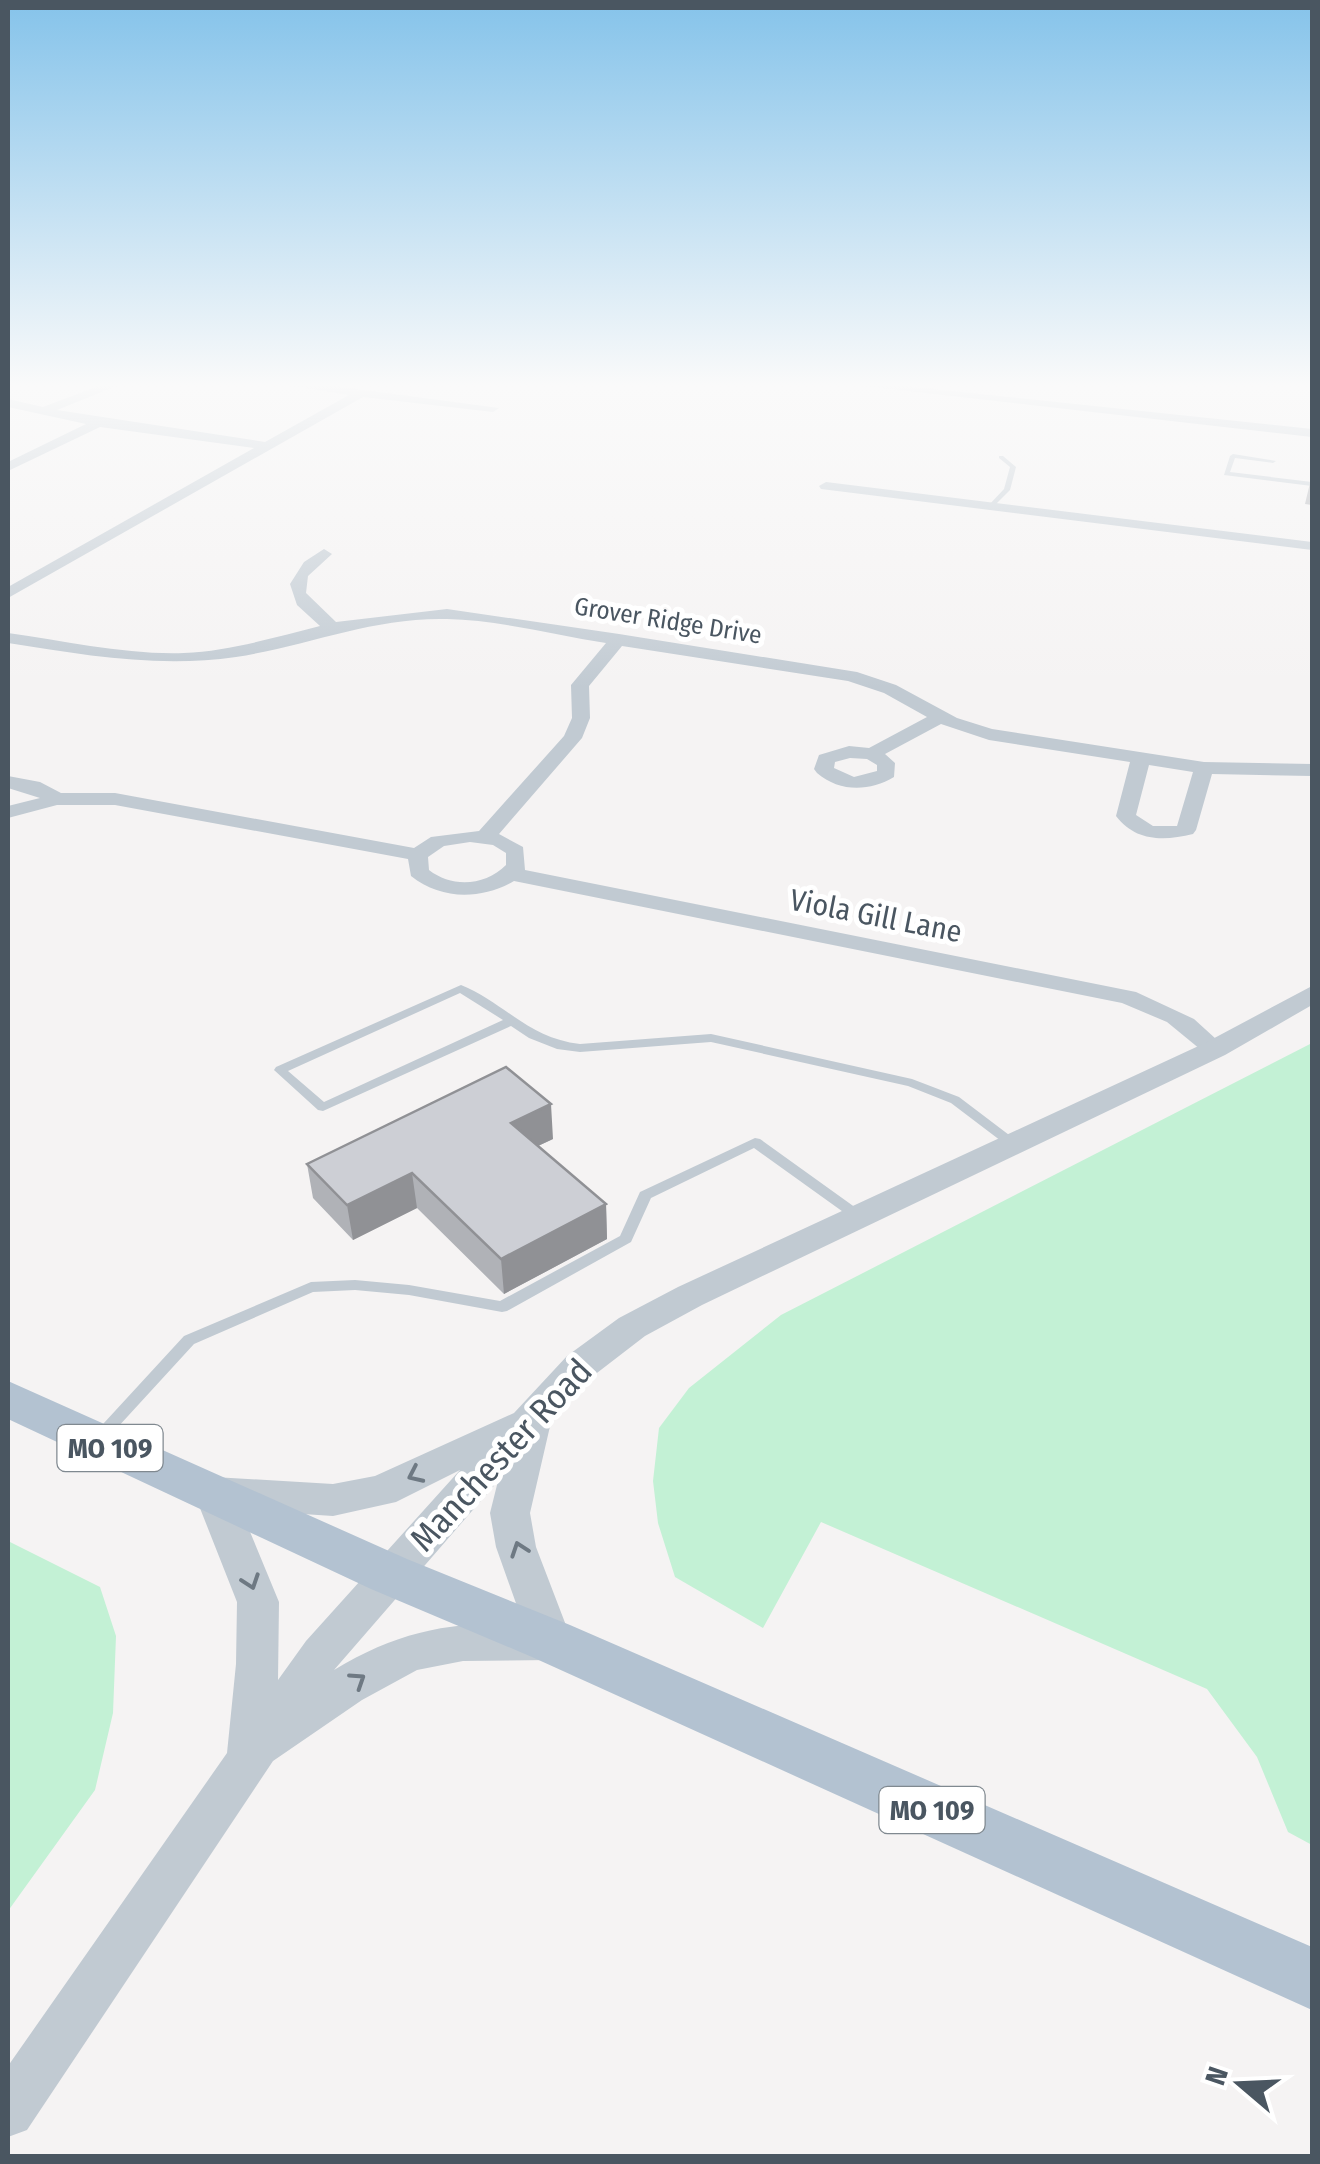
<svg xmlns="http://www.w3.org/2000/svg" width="1320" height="2164" font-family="'Fira Sans Condensed',sans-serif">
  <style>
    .green { fill: #c3f1d5 }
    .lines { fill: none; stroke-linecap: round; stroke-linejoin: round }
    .service { fill: #c1cad2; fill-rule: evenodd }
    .minor { fill: #c1cad2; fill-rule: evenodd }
    .tertiary { fill: #c1cad2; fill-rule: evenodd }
    .primary { fill: #b3c2d1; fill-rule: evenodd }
    .wall { fill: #b0b2b7 }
    .shaded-wall { fill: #909195 }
    .building { fill: #cdcfd5; stroke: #909195; stroke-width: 2.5 }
    .oneway { stroke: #6e7983 }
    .labels { text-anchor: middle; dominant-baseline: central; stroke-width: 10; stroke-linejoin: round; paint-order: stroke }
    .far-street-label { font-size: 25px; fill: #4a5661; stroke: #fff }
    .shield { fill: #fff; stroke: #808990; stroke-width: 2.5 }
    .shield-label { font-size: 28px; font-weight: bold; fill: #4a5661 }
    .street-label { font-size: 30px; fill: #4a5661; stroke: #fff }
    .near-street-label { font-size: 35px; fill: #4a5661; stroke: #fff }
  </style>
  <rect width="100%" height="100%" fill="#f5f3f3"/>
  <path class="green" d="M 1312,1043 L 1312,1845 L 1288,1832 L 1257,1757 L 1207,1689 L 821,1522 L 763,1628 L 675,1577 L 658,1523 L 653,1481 L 659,1428 L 689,1388 L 781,1315 Z
    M 8,1541 L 100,1587 L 116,1636 L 113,1713 L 95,1790 L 8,1911 Z"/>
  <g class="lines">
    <path class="service" d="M 1233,454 L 1276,461 L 1273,463 L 1235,458 L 1230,472 L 1312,482 L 1312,486 L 1224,475 L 1230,456 Z
      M 999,456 L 1003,456 L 1016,467 L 1010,490 L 992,508 L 988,506 L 1004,489 L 1010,467 L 999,458 Z
      M 461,985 C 505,1003 528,1038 580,1044 L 711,1034 L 912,1079 L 959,1097 L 1021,1144 L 1019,1147 L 1009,1147 L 951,1103 L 908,1086 L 711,1042 L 580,1052 L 557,1049 L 529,1038 L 511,1026 L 323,1111 L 318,1110 L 274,1070 L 276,1067 ZM 460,993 L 503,1020 L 324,1102 L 288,1071 Z
      M 755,1138 L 760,1139 L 863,1213 L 865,1216 L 863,1219 L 853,1219 L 754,1148 L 651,1198 L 631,1242 L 507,1311 L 502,1312 L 409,1295 L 355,1290 L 313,1292 L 194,1344 L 106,1440 L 100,1442 L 94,1440 L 92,1436 L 184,1336 L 311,1282 L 355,1280 L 409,1285 L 500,1301 L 620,1236 L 640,1192 Z"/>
    <path class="minor" d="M 101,385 L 119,385 L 57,410 L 265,442 L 349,395 L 287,385 L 326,385 L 499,408 L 493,412 L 363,397 L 8,598 L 8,587 L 254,448 L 100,427 L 8,471 L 8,462 L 86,424 L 8,407 L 8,399 L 43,407 Z
      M 855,385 L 896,385 L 1312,429 L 1312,437 Z
      M 826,482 L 1312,542 L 1312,550 L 821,489 L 819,486 Z
      M 324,549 L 332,554 L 308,576 L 306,593 L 336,622 L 447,609 L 619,634 L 857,672 L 896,685 L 957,718 L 992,729 L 1204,762 L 1312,764 L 1312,776 L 1212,774 L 1196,830 L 1193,834 C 1164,841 1136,842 1116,816 L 1130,762 L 989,740 L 941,724 L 885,754 L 895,763 L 894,777 C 869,792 839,792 817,773 L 814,769 L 819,755 L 849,746 L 869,748 L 927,717 L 884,693 L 848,681 L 622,646 L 589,686 L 590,718 L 582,738 L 499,834 L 523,847 L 525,870 L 1136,992 L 1194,1019 L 1227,1049 L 1215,1056 L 1206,1054 L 1167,1022 L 1122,1003 L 514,881 C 481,900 441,900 411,876 L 408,859 L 115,805 L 57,805 L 8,818 L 8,806 L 40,798 L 8,788 L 8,776 L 40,782 L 61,793 L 115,793 L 414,848 L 431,837 L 479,831 L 564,736 L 572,718 L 571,685 L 606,643 C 554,635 499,620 447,619 C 373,617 307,646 236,657 C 158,668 84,655 8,643 L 8,633 C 66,641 126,655 184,653 C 230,651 276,637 320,626 L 297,605 L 290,584 L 304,562 ZM 850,758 L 867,759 L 877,765 L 877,771 L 854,777 L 834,768 L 835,762 ZM 1149,765 L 1193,772 L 1177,826 L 1153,826 L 1136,815 ZM 470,842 L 493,845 L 506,853 L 506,865 C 485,886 452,888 429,870 L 428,857 L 444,846 Z"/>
    <path class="tertiary" d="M 1312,986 L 1312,1005 L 1225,1055 L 702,1305 L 645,1336 L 593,1376 L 551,1422 L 530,1513 L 536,1547 L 572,1641 L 566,1654 L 551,1660 L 463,1661 L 417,1670 L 362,1700 L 273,1761 L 27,2130 L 8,2137 L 8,2066 L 227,1753 L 236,1664 L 237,1602 L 194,1493 L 200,1482 L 214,1477 L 333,1484 L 375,1476 L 514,1413 L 567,1356 L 619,1318 L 678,1287 L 1205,1043 ZM 460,1470 L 306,1641 L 278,1680 L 279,1602 L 241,1510 L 333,1516 L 396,1502 ZM 498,1481 L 490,1513 L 496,1547 L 523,1623 C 449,1622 398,1631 334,1670 Z"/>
    <path class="primary" d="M 8,1381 L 407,1559 L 570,1625 L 1312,1947 L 1312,2010 L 532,1657 L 371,1589 L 8,1419 Z"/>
  </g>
  <path class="wall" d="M 1312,479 L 1312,505 L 1305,504 L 1310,483 Z
    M 553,1139 L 538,1146 L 606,1204 L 607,1239 L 504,1294 L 417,1208 L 353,1240 L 313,1198 L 307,1164 Z"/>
  <path class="shaded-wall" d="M 551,1104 L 553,1139 L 514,1157 L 511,1123 Z
    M 412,1173 L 417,1208 L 353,1240 L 347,1205 Z
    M 606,1204 L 607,1239 L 504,1294 L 501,1259 Z"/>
  <path class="building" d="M 506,1067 L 551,1104 L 511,1123 L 606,1204 L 501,1259 L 412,1173 L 347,1205 L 307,1164 Z"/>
  <defs><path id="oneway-chevron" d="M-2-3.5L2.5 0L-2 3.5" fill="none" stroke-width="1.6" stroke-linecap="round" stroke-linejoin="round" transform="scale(2.5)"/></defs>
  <g class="oneway">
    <use href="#oneway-chevron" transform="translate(415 1475) rotate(155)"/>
    <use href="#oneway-chevron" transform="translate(519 1549) rotate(-109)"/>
    <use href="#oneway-chevron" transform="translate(251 1582) rotate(71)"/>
    <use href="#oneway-chevron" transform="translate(358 1680) rotate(-33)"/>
  </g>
  <linearGradient id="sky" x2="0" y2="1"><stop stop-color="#85c3ea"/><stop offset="0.56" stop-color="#fafafa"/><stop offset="1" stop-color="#fafafa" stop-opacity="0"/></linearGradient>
  <rect width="1320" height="688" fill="url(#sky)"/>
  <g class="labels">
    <g class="far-street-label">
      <text transform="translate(668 621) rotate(9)">Grover Ridge Drive</text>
    </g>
    <g class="shield">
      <rect x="57.5" y="1425" width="105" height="46" rx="8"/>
      <rect x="879.5" y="1787" width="105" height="46" rx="8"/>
    </g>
    <g class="shield-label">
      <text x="110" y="1448">MO 109</text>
      <text x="932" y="1810">MO 109</text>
    </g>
    <g class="street-label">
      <text transform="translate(876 916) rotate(11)">Viola Gill Lane</text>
    </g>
    <g class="near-street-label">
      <text transform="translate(501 1455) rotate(-47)">Manchester Road</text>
    </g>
  </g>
  <rect width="1320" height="2164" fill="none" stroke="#4a5661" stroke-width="20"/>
  <g transform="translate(1240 2084) rotate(289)" stroke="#ffffff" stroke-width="8" paint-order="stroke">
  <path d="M0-8L18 38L0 25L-18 38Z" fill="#4a5661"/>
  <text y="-15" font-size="28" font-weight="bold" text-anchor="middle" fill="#4a5661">N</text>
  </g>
</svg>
